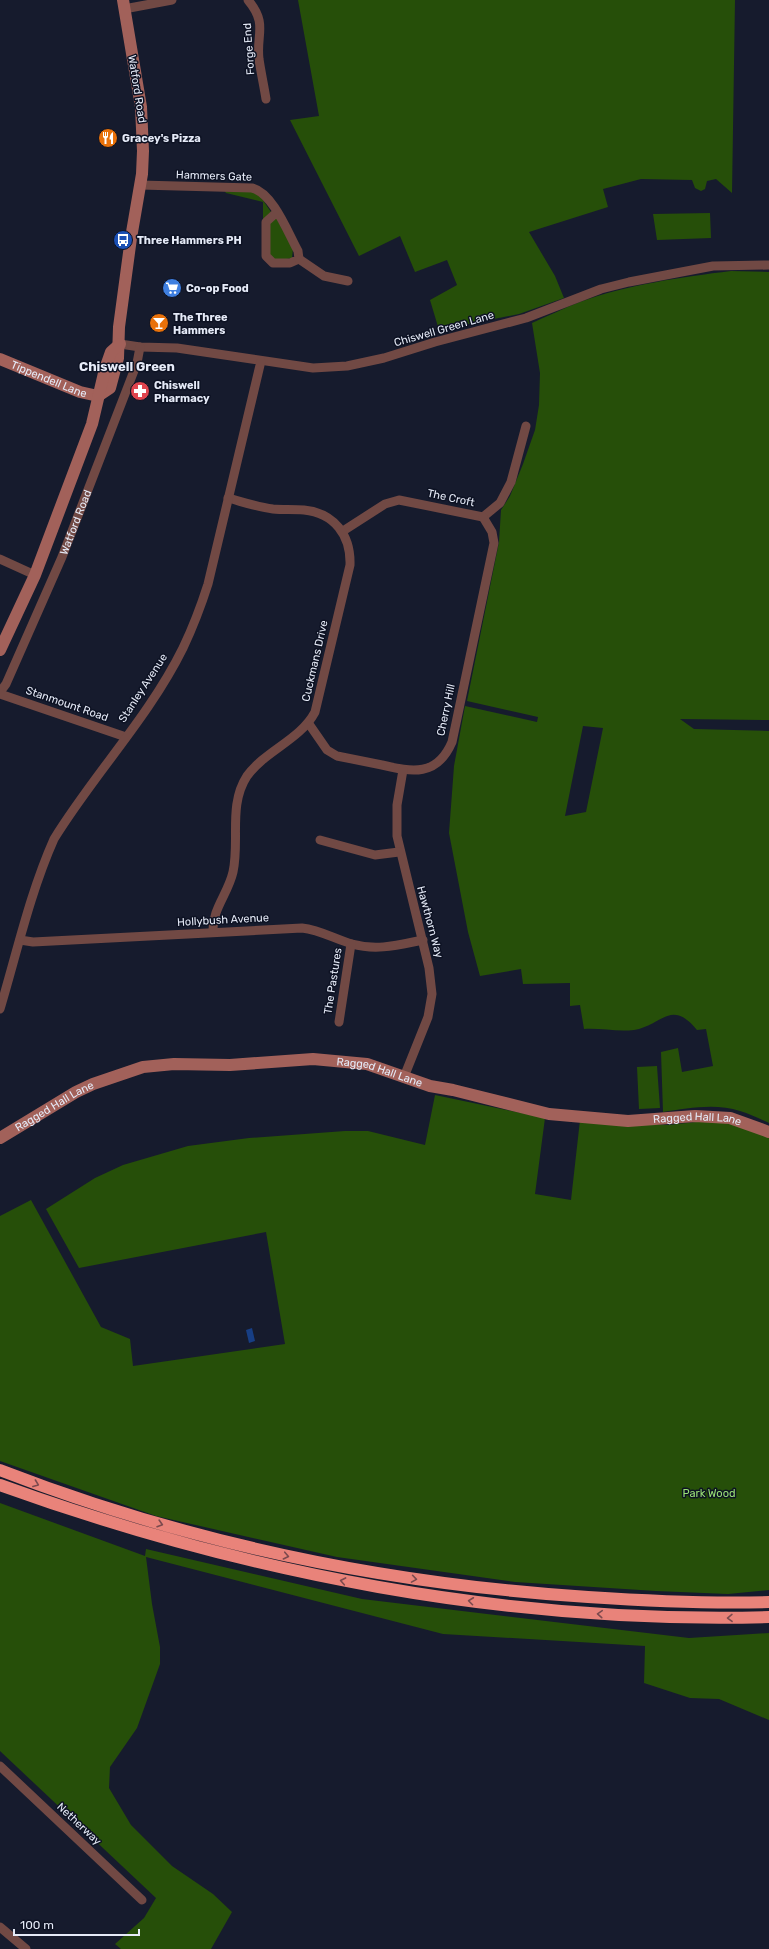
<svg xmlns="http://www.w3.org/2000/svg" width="769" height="1949" font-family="Rubik,sans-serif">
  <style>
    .green { fill: #264f09; fill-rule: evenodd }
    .water { fill: #173e84 }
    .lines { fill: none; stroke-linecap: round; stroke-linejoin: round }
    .street { stroke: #714944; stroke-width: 9 }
    .secondary { stroke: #a2615a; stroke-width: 12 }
    .highway { stroke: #e9837a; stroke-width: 12 }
    .oneway { stroke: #7b4a4e }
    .labels { text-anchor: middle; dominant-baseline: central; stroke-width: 3; stroke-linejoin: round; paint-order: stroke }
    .street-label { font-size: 11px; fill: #e5eaf7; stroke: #0d1223 }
    .poi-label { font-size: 11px; font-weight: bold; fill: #e5eaf7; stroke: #0d1223; text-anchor: start }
    .park-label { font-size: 11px; fill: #9ae177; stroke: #0d1223 }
    .quarter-label { font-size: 13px; font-weight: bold; fill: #e5eaf7; stroke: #0d1223 }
  </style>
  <rect width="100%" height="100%" fill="#161b2d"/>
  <path class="green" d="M 298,0 L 735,0 L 732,193 L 716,179 L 707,181 L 705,189 L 701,191 L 695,188 L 692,180 L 641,179 L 603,189 L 608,207 L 529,232 L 555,276 L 564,298 L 519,314 L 439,330 L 430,300 L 457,285 L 447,260 L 415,272 L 400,236 L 359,256 L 290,120 L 319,116 Z
    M 224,190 L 251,191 L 258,193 L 271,212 L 263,221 L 263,202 L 226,193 Z
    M 710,213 L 711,238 L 657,240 L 653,214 Z
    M 273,218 L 277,219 L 293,249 L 292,258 L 276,261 L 270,257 L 269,220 Z
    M 731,271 L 769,272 L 769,720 L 680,719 L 694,729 L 769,731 L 769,1123 C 760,1119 750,1114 740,1111 C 716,1103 688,1108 663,1112 L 661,1052 L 678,1048 L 682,1072 L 713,1066 L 706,1029 L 697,1030 C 671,998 661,1026 634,1030 C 617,1032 601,1028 584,1029 L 580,1005 L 570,1006 L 570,983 L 523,984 L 521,969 L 480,976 L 468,932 L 449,833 L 454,766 L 465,706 L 537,722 L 538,717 L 467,701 L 499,542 L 501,510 L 510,496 L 523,464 L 535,430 L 539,405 L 540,373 L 532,323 C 548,316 564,308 580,302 C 626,285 682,277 731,271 ZM 583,726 L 603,728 L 586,812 L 565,816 Z
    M 657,1066 L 660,1108 L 639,1109 L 637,1067 Z
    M 435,1095 L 545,1118 L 535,1194 L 571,1200 L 580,1120 L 668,1125 L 715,1120 L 769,1135 L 769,1590 L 728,1594 L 656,1591 L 515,1582 L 337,1557 L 156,1516 L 0,1461 L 0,1216 L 31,1200 L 101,1327 L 130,1339 L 133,1366 L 285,1344 L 266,1232 L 79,1268 L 46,1209 L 95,1178 L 123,1165 L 188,1146 L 249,1138 L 345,1131 L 368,1131 L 425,1145 Z
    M 0,1503 L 145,1556 L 146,1549 L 362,1599 L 689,1638 L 769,1633 L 769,1720 L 719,1699 L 690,1698 L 644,1683 L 645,1646 L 443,1634 L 146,1557 L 152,1604 L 160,1647 L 160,1664 L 137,1728 L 110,1767 L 109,1788 L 131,1825 L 172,1866 L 213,1894 L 232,1912 L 211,1949 L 121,1949 L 115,1944 L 144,1918 L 156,1898 L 0,1751 Z"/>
  <path class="water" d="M 252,1328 L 255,1341 L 249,1343 L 246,1330 Z"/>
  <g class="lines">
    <g class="street">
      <path d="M 248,0 C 268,24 256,34 259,59 C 261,73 264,86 266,99"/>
      <path d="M 124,9 L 172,0"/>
      <path d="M 140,185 L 252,188 C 273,193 288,233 298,251 L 299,259 L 290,263 L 273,263 L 266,256 L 266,222 L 277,212"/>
      <path d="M 299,259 L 324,276 L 348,281"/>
      <path d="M 120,344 L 140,347 L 177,348 L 313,368 L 347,366 L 384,358 L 435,342 L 526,318 L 601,289 L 629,282 L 713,266 L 769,265"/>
      <path d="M 483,517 L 500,503 L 511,482 L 526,426"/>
      <path d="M 343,531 L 385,504 L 399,500 L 483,517"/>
      <path d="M 0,559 L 35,575"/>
      <path id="s1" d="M 0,692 L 6,684 L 62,557 L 137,363 L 140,347"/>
      <path d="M 0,694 L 126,737"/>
      <path d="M 309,724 L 327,750 L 337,756 C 352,759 367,762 382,765 C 412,772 437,777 452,742 L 494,543 L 492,532 L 483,517"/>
      <path d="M 403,770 L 397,805 L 397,836 L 429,968 L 432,994 L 428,1017 L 404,1077"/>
      <path d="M 320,840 L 375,855 L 399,852"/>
      <path d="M 213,932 C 212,909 228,894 233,872 C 240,841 228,805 247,776 C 266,750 300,740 315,712 L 350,565 C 351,535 334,513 304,510 C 293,509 283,510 273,509 C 257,507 243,502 228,498"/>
      <path d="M 20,940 L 33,942 L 302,928 C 320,930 335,939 352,944 C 377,951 398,945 423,940"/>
      <path d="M 0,1009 C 17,952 30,893 54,839 C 94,774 149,717 183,648 C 193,627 201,606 208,584 L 261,361"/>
      <path d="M 339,1022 L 351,944"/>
      <path d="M 0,1766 L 142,1900"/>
      <path d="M 0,1927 L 26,1949"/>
    </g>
    <g class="secondary">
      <path id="s2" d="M 0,359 L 80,392 L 98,396"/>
      <path d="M 98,396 L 110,388 L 118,358 L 119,327 L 131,238 L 142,174 L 143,151 L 141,107 L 123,0"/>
      <path d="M 0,650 L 35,575 L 92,424 L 105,369 L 111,352 L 120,344"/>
      <path id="s3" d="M 0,1138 L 76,1092 L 93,1084 L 143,1067 L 174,1064 L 230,1065 L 313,1059 L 367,1064 L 430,1086 L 453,1090 L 549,1114 L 628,1121 L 695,1116 L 730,1118 L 769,1132"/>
    </g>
    <path class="highway" d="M 0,1470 C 188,1543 387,1584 588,1597 C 649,1601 708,1604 769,1602
      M 0,1485 C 246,1574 507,1624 769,1617"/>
  </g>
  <defs><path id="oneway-chevron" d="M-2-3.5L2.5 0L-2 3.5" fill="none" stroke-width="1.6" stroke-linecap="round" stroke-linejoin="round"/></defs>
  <g class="oneway">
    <use href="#oneway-chevron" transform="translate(36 1484) rotate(21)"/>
    <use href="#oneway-chevron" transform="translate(160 1524) rotate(17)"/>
    <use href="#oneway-chevron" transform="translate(286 1556) rotate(12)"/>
    <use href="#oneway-chevron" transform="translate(414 1579) rotate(9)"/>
    <use href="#oneway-chevron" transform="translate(343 1581) rotate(-169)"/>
    <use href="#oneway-chevron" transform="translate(471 1601) rotate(-173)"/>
    <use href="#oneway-chevron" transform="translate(600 1614) rotate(-176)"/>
    <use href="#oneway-chevron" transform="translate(730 1618) rotate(179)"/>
  </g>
  <defs>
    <symbol id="restaurant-disc" viewBox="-11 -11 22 22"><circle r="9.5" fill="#e8710a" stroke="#0d1223"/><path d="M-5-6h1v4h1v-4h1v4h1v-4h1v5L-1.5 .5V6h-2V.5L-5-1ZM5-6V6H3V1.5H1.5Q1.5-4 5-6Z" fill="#fff"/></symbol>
    <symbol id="bus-disc" viewBox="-11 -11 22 22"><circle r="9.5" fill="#1a4fb4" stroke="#0d1223"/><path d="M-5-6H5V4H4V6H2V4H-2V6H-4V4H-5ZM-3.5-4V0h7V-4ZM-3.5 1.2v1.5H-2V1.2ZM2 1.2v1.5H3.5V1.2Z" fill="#fff"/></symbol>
    <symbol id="supermarket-disc" viewBox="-11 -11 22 22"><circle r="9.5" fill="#3f7fe0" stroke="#0d1223"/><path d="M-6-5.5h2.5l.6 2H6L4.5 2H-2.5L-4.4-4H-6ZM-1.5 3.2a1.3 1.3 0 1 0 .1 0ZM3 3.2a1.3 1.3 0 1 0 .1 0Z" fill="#fff"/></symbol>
    <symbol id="bar-disc" viewBox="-11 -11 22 22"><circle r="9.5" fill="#e8710a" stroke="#0d1223"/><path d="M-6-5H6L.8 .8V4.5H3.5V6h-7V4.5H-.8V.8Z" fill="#fff"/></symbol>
    <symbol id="pharmacy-disc" viewBox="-11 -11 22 22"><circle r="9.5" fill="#e0444e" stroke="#0d1223"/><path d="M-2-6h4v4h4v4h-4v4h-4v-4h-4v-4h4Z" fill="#fff"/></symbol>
  </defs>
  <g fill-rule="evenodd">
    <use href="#restaurant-disc" x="97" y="127" width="22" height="22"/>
    <use href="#bus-disc" x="112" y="229" width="22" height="22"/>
    <use href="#supermarket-disc" x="161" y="277" width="22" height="22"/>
    <use href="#bar-disc" x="148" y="312" width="22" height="22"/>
    <use href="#pharmacy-disc" x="129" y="380" width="22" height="22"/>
  </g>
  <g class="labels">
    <g class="street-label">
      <text transform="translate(249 49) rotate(-94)">Forge End</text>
      <text transform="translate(137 89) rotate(81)">Watford Road</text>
      <text transform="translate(214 176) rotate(2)">Hammers Gate</text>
      <text transform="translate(444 329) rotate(-16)">Chiswell Green Lane</text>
      <text stroke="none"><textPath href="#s2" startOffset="53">Tippendell Lane</textPath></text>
      <text transform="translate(451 498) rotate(12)">The Croft</text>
      <text stroke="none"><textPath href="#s1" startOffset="186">Watford Road</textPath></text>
      <text transform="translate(315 661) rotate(-77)">Cuckmans Drive</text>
      <text transform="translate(143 688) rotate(-57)">Stanley Avenue</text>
      <text transform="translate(67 704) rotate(19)">Stanmount Road</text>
      <text transform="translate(446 710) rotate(-78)">Cherry Hill</text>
      <text transform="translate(223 920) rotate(-3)">Hollybush Avenue</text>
      <text transform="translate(430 922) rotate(75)">Hawthorn Way</text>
      <text transform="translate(333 981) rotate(-81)">The Pastures</text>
      <text stroke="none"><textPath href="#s3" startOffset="399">Ragged Hall Lane</textPath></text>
      <text stroke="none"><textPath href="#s3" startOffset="63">Ragged Hall Lane</textPath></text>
      <text stroke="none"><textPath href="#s3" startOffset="723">Ragged Hall Lane</textPath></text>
      <text transform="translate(79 1824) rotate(43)">Netherway</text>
    </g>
    <g class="poi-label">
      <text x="122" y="138">Gracey's Pizza</text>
      <text x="137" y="240">Three Hammers PH</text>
      <text x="186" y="288">Co-op Food</text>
      <text x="173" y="317">The Three<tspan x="173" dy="13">Hammers</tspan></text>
      <text x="154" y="385">Chiswell<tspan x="154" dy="13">Pharmacy</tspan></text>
    </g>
    <g class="park-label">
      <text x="709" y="1493">Park Wood</text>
    </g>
    <g class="quarter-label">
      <text x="127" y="366">Chiswell Green</text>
    </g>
  </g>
  <path d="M14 1929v6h125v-6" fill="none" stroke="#e5eaf7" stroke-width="2"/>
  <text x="20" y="1929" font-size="12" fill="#e5eaf7" stroke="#0d1223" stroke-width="3" paint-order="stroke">100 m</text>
</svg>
